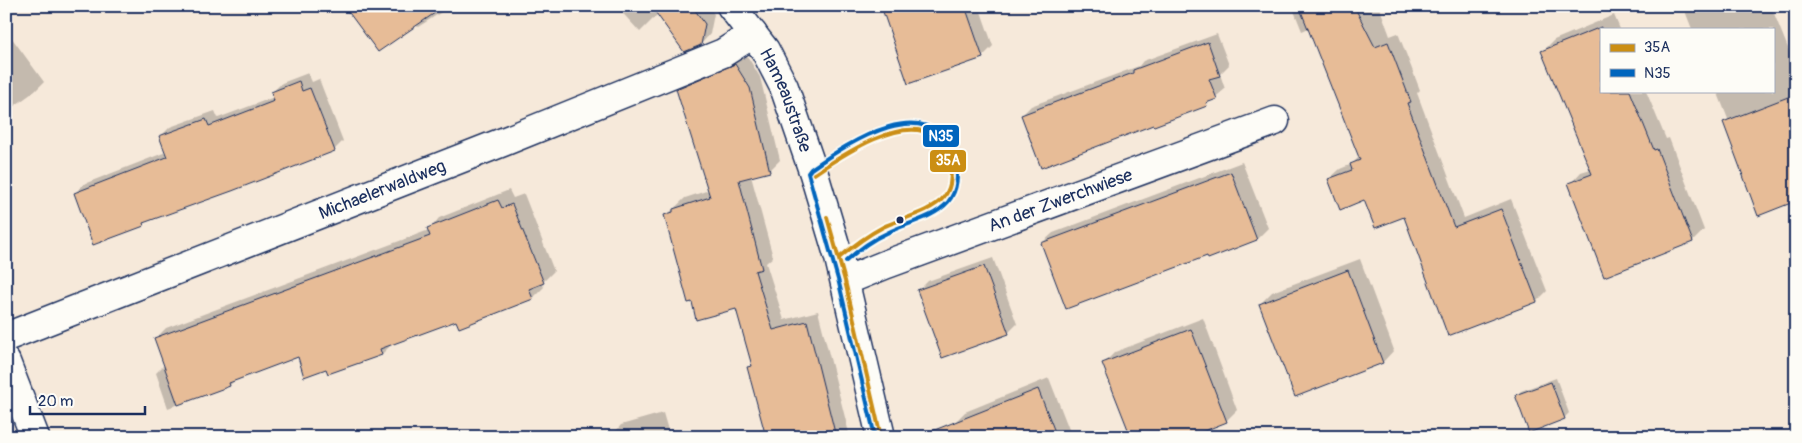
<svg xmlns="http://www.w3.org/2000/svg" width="1802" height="443" font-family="Pangolin,sans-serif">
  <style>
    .shadow { fill: #0003 }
    .building { fill: #e7bc97; stroke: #1b2f5e }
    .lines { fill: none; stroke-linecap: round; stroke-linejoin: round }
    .minor-casing { stroke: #1b2f5e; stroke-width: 31 }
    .major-casing { stroke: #1b2f5e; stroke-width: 31 }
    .minor { stroke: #fdfcf7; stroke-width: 28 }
    .major { stroke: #fdfcf7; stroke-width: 28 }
    .bus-1-casing { stroke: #fdfcf7; stroke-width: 8 }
    .bus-2-casing { stroke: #fdfcf7; stroke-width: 8 }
    .bus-1 { stroke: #cb8e13; stroke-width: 4 }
    .bus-2 { stroke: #0065bd; stroke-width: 4 }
    .bus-dot { fill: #1b2f5e; stroke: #fdfcf7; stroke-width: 2 }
    .labels { text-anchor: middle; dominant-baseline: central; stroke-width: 4; stroke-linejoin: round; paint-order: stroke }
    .street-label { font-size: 18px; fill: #1b2f5e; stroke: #fdfcf7 }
    .line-badge { stroke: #fdfcf7; stroke-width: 2 }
    .badge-label { font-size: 14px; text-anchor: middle; font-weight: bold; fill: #fff }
  </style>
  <rect width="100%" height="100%" fill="#f6e9da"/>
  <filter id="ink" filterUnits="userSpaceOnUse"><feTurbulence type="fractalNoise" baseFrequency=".02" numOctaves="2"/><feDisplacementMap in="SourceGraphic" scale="10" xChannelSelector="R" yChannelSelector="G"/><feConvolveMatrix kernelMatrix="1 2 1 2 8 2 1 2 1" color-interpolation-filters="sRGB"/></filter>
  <g filter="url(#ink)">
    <path class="shadow" d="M 345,6 L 451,6 L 418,27 L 416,25 Z
      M 616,6 L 708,6 L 714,14 L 710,34 L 701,44 L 658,14 L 640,32 Z
      M 882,6 L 979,6 L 993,46 L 982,57 Z
      M 1292,6 L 1379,6 L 1390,36 L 1398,33 L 1420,90 L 1417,93 L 1464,218 L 1511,199 L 1547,291 L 1537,301 L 1449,334 L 1404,216 L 1365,199 L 1329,179 L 1340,169 L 1352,164 L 1360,156 L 1309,28 L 1302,31 Z
      M 1683,6 L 1771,6 L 1796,68 L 1796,200 L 1725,123 L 1728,119 L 1717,91 L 1773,91 L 1773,29 L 1692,29 Z
      M 1614,15 L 1620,29 L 1601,29 L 1601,91 L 1646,91 L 1666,139 L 1669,138 L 1704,230 L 1693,241 L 1570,184 L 1581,172 L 1591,169 L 1543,51 L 1554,40 Z
      M 6,30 L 44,82 L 35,91 L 6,112 Z
      M 1217,34 L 1229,65 L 1220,74 L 1225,89 L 1206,105 L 1022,115 L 1031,106 L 1139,66 L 1143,61 Z
      M 746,54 L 760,77 L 780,160 L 769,171 L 751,176 L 773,257 L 766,263 L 784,320 L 818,311 L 850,437 L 767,437 L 749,368 L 752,364 L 737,307 L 666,216 L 685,198 L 709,190 L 678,89 L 689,78 Z
      M 308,73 L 312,82 L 319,79 L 343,141 L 334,150 L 148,220 L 143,224 L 75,193 L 84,184 L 166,152 L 161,136 L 170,127 L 215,111 L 218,118 L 274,97 L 272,92 L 282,83 Z
      M 1242,162 L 1268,228 L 1257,239 L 1209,257 L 1208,254 L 1042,243 L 1053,233 Z
      M 509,190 L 513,198 L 524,194 L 554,271 L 542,283 L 544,287 L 533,298 L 460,327 L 457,320 L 392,344 L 382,354 L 329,373 L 327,367 L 298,356 L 235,380 L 230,385 L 168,408 L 156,373 L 165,364 L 155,339 L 166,328 L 429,230 L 439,218 Z
      M 993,258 L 1017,324 L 1008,333 L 919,290 L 928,281 Z
      M 1360,259 L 1394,350 L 1383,362 L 1296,395 L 1260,304 L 1272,292 Z
      M 1203,318 L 1237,410 L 1226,421 L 1191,434 L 1192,437 L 1132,437 L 1104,363 L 1115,352 Z
      M 1049,378 L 1072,437 L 959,437 L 954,423 L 965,412 Z
      M 1556,378 L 1569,413 L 1564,418 L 1516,396 L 1521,391 Z
      M 663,413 L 670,437 L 611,437 L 621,425 Z"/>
    <path class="building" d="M 344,6 L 445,6 L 378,52 Z
      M 651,6 L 692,6 L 705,24 L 701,45 L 684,52 Z
      M 881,6 L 965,6 L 983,58 L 908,84 Z
      M 1299,6 L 1354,6 L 1375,47 L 1388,42 L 1411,102 L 1407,103 L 1454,227 L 1501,209 L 1537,302 L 1448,336 L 1404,217 L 1375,228 L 1364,200 L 1340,210 L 1328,179 L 1352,170 L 1350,164 L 1360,160 Z
      M 1601,27 L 1601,91 L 1630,91 L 1654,150 L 1657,149 L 1693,242 L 1604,277 L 1568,183 L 1592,174 L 1541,51 Z
      M 1208,42 L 1220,76 L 1209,79 L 1217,99 L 1206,103 L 1207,106 L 1154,126 L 1153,125 L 1041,168 L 1021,115 L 1133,73 L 1133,70 Z
      M 735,64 L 750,88 L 770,172 L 739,180 L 762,269 L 755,271 L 773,330 L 807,321 L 836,437 L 766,437 L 747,367 L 752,366 L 736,309 L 696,320 L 692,302 L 688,303 L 664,215 L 673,212 L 673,209 L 710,197 L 676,89 Z
      M 299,81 L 302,91 L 310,88 L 335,151 L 232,191 L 143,223 L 144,226 L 93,245 L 74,193 L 167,157 L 159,136 L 206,119 L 209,126 L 274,101 L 271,92 Z
      M 1796,94 L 1796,201 L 1758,216 L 1723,122 Z
      M 1231,172 L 1257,240 L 1208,259 L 1207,256 L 1066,309 L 1041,243 Z
      M 498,200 L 502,208 L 512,204 L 544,283 L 529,289 L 533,299 L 459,328 L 456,321 L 380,349 L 382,355 L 328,374 L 326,369 L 304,377 L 298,357 L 229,383 L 230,386 L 178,405 L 154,338 L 430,236 L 427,228 Z
      M 984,266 L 1009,334 L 942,358 L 917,290 Z
      M 1348,270 L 1383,363 L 1295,397 L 1259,304 Z
      M 1191,329 L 1227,422 L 1189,437 L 1131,437 L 1102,363 Z
      M 1551,382 L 1565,419 L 1529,433 L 1515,395 Z
      M 1038,389 L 1057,437 L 922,437 L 922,435 Z"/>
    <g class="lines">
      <defs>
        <g id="minor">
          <path id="s1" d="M 845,281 L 887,264 L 1275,121"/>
          <path id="s2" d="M 6,337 L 503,142 L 723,53 L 753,34"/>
          <path d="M 6,362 L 35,437"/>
        </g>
        <g id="major">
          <path id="s3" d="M 731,6 L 765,50 L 784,87 L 814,174 L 839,258 L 881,437"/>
        </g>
      </defs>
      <use href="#minor" class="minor-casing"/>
      <use href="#major" class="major-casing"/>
      <use href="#minor" class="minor"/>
      <use href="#major" class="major"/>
      <defs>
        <path id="bus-1" d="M 814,174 C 840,157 901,115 932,135 C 940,140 944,149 947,157 C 952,169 953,186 944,197 C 932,212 900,219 883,227 C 866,236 853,246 839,258
          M 827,217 L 845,281 L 881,437"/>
        <path id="bus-2" d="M 846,261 C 858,250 871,240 887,233 C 906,223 933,219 948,202 C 958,190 959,173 954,159 C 931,87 849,143 811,169 L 808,173 L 839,283 L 875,437"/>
      </defs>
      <use href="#bus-1" class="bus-1-casing"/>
      <use href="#bus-2" class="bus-2-casing"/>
      <use href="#bus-1" class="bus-1"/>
      <use href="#bus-2" class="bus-2"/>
    </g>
  </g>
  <circle class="bus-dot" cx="900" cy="220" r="4.5"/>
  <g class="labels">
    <g class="street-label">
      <text stroke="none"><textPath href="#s3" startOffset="110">Hameaustraße</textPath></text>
      <text stroke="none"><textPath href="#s2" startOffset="404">Michaelerwaldweg</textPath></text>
      <text stroke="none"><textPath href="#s1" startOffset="230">An der Zwerchwiese</textPath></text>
    </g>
  </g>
  <g class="line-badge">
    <rect x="922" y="124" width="38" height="24" rx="5" fill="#0065bd"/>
    <rect x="929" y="149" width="38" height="24" rx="5" fill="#cb8e13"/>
  </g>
  <g class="badge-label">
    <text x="941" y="141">N35</text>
    <text x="948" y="165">35A</text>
  </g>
  <rect width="1802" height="443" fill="none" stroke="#fdfcf7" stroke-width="25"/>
  <rect x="12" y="12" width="1777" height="418" fill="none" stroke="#1b2f5e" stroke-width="2" filter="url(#ink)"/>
  <rect x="1600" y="28" width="175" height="65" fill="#fdfcf7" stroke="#a3aaba"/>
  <rect x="1610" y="44" width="25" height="8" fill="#cb8e13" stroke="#a3aaba"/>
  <text x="1644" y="52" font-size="15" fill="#1b2f5e">35A</text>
  <rect x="1610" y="69" width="25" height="8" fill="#0065bd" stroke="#a3aaba"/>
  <text x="1644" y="78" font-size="15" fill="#1b2f5e">N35</text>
  <path d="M30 406v8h115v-8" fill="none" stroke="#1b2f5e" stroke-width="2.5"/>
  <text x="38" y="406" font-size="15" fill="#1b2f5e" stroke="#fdfcf7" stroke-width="4" paint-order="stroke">20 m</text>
</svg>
